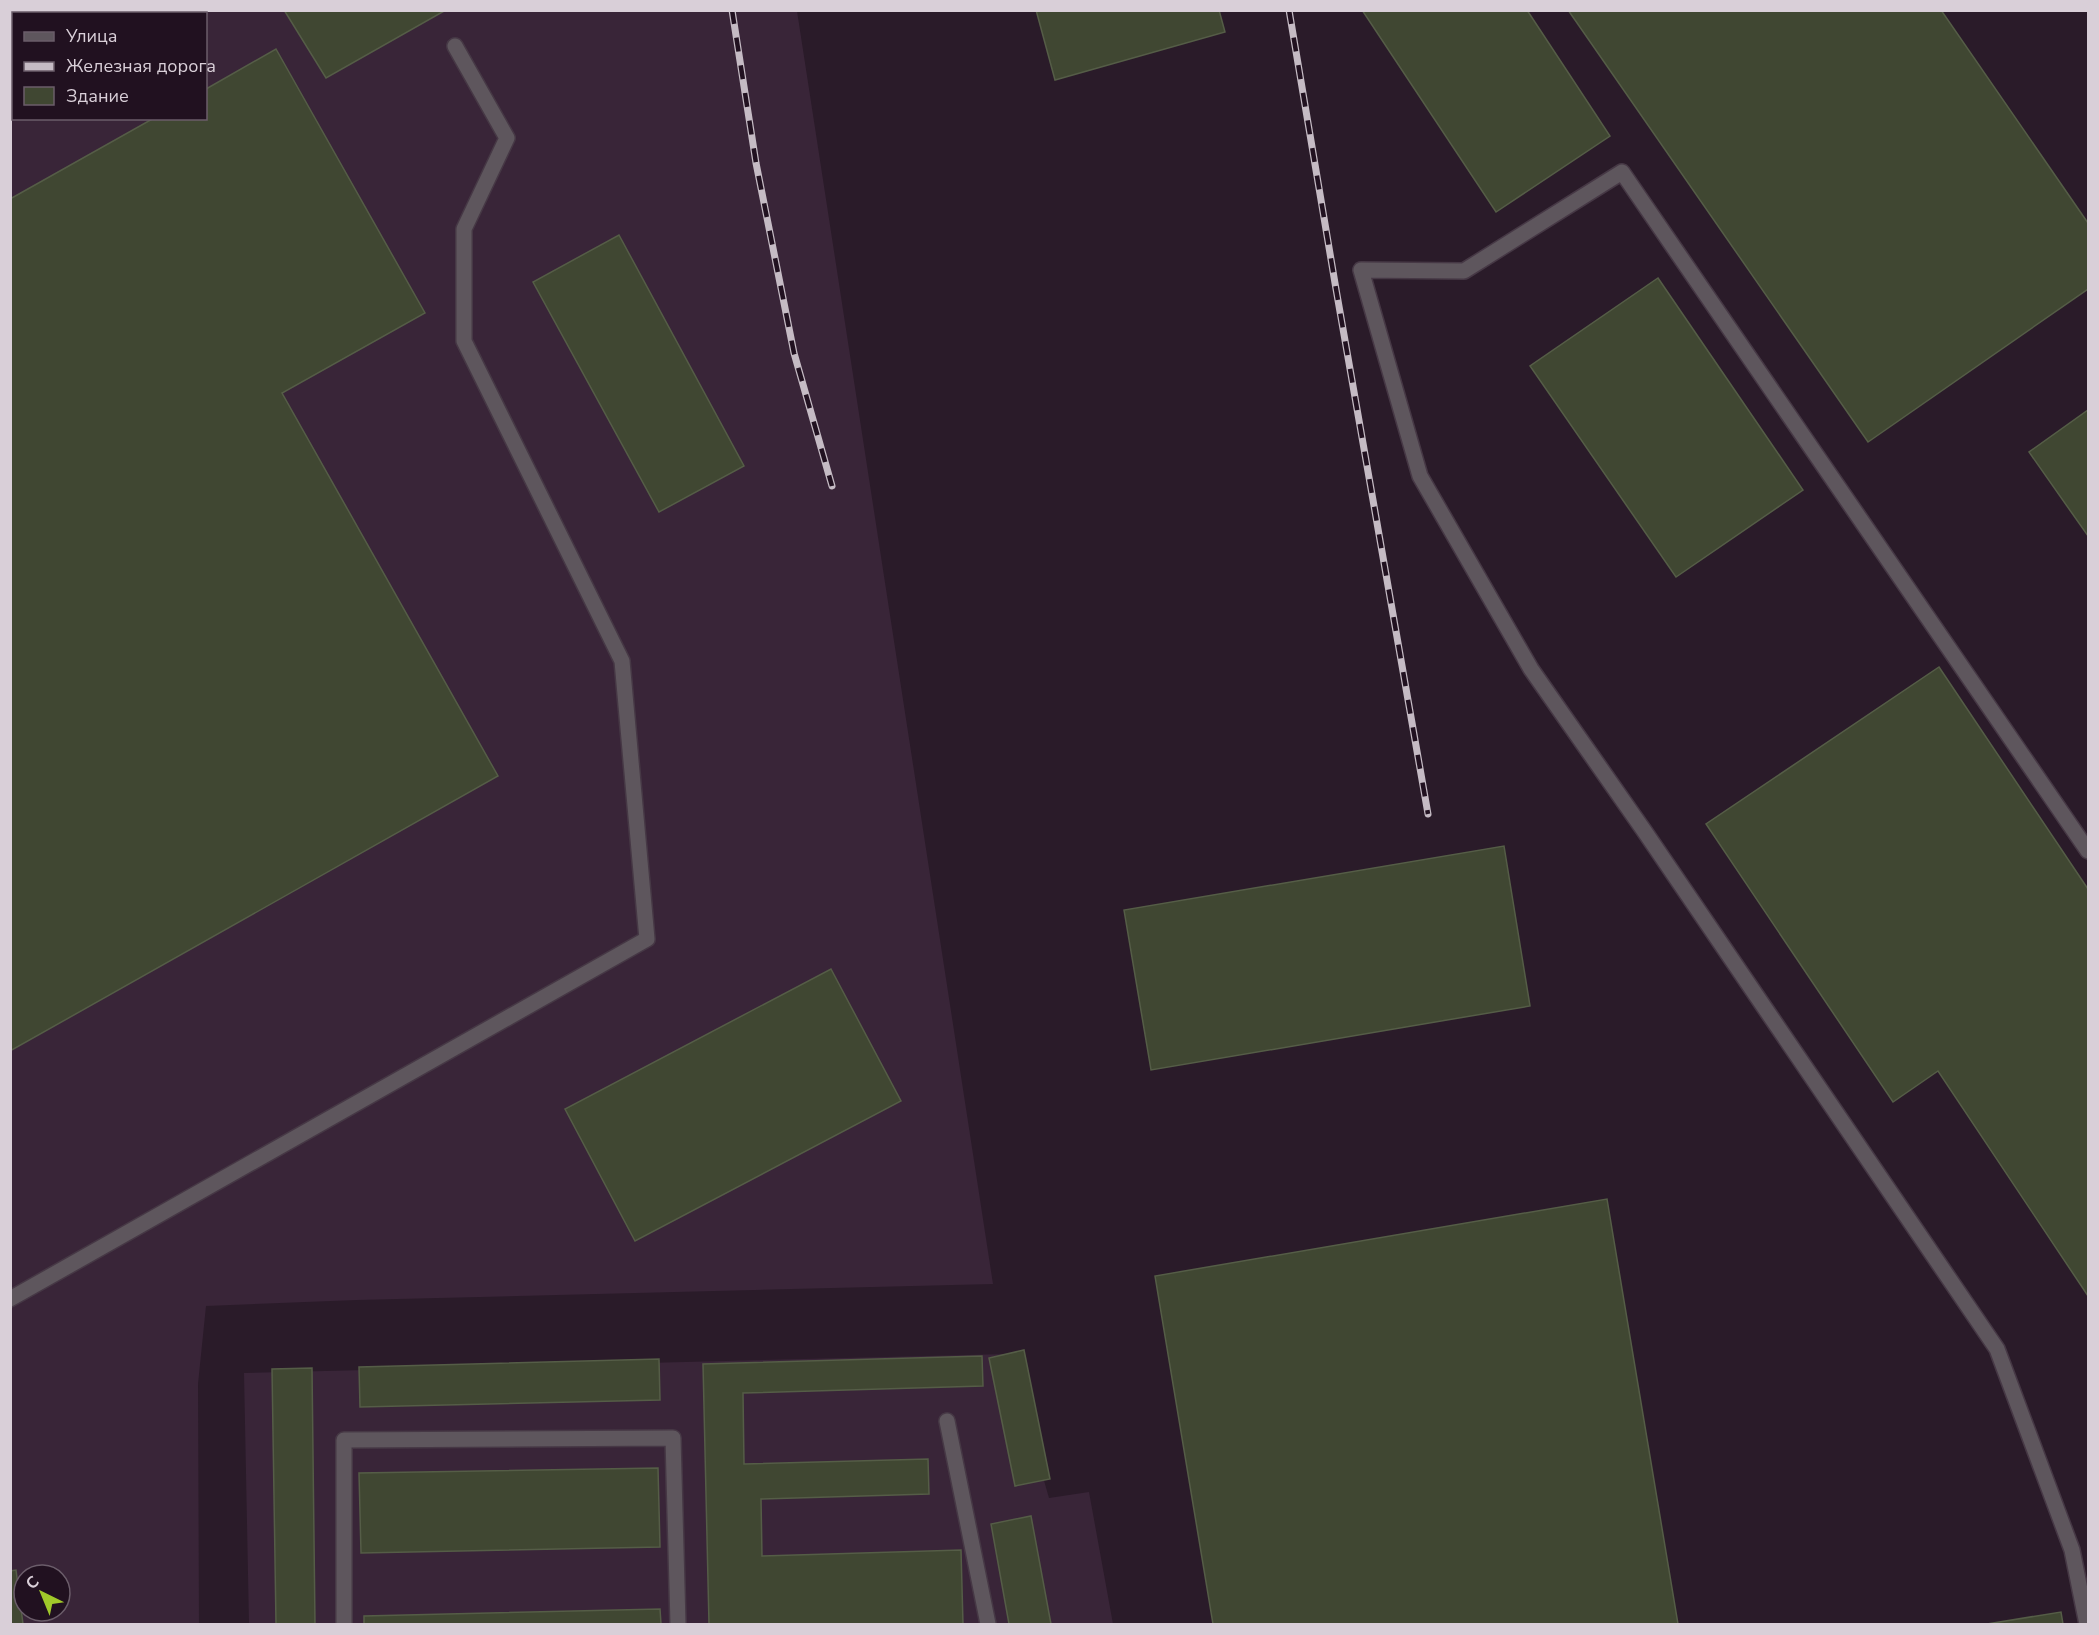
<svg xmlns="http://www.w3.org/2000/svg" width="2099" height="1635" font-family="'Nunito Sans',sans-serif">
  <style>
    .built { fill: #392538; fill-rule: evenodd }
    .building { fill: #404732; stroke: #555d47; stroke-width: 1.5 }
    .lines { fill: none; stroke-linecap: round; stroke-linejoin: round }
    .minor-casing { stroke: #463845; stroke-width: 18 }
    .minor { stroke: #5e565d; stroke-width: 15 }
    .rail-casing { stroke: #c5bbc4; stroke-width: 7 }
    .rail { stroke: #211120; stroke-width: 4.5; stroke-dasharray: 14; stroke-linecap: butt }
  </style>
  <rect width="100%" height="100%" fill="#2a1b29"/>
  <path class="built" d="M 110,10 L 797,11 L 993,1284 L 357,1300 L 206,1306 L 198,1384 L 199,1624 L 11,1624 L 10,64 L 13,62 L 14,118 L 206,118 L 206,14 L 104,13 ZM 24,1575 L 60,1575 L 60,1611 L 24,1611 Z
    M 1008,1354 L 1049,1498 L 1089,1492 L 1113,1624 L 249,1624 L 244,1373 Z"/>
  <path class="building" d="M 284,10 L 446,10 L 326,78 Z
    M 1036,10 L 1219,10 L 1225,32 L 1055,80 Z
    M 1362,10 L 1527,10 L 1610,136 L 1496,212 Z
    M 1568,10 L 1941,10 L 2088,223 L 2088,289 L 1868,442 Z
    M 276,49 L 425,313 L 282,393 L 498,776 L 10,1051 L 10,199 L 154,118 L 206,118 L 206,89 Z
    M 619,235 L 744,466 L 659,512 L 533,282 Z
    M 1658,278 L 1803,490 L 1676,577 L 1530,366 Z
    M 2088,410 L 2088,536 L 2029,452 Z
    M 1939,667 L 2088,889 L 2088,1296 L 1938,1071 L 1893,1102 L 1706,824 Z
    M 1504,846 L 1530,1006 L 1151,1070 L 1124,910 Z
    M 831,969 L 901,1101 L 635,1241 L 565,1109 Z
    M 1607,1199 L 1678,1624 L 1213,1624 L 1155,1276 Z
    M 1024,1350 L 1050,1479 L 1015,1486 L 989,1358 Z
    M 982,1356 L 983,1386 L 743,1393 L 744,1464 L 928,1459 L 929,1494 L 761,1499 L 762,1556 L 961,1550 L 963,1624 L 709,1624 L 703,1364 Z
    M 659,1359 L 660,1400 L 360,1407 L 359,1367 Z
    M 312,1368 L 315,1624 L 276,1624 L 272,1369 Z
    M 658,1468 L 660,1547 L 361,1553 L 359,1473 Z
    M 1031,1516 L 1051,1624 L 1009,1624 L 991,1524 Z
    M 16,1570 L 23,1624 L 10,1624 L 10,1571 Z
    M 660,1609 L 661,1624 L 364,1624 L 364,1616 Z
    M 2061,1612 L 2063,1624 L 1987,1624 Z"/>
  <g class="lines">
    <defs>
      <path id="minor" d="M 10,1299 L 647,939 L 622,661 L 464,341 L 464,229 L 507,138 L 455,46
        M 947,1421 L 988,1624
        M 344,1624 L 344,1440 L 673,1438 L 678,1624
        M 2087,1624 L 2072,1550 L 1997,1349 L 1645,832 L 1531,669 L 1420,476 L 1361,270 L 1464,271 L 1622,172 L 2088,851"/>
    </defs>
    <use href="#minor" class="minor-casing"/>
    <use href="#minor" class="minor"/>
    <defs>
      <path id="rail" d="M 732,10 L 756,163 L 794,353 L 832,486
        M 1289,10 L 1336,289 L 1428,814"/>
    </defs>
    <use href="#rail" class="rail-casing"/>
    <use href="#rail" class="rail"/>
  </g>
  <rect width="2099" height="1635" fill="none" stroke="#d9cfd8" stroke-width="24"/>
  <rect x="12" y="12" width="195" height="108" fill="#211120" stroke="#6b5d6a" stroke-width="1.5"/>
  <rect x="24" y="32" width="30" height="9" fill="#5e565d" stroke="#6b5d6a" stroke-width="1.5"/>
  <text x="66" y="42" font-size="18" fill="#d9cfd8">Улица</text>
  <rect x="24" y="62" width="30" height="9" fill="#c5bbc4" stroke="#6b5d6a" stroke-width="1.5"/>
  <text x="66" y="72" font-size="18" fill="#d9cfd8">Железная дорога</text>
  <rect x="24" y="87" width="30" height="18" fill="#404732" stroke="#6b5d6a" stroke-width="1.5"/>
  <text x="66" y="102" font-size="18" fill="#d9cfd8">Здание</text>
  <g transform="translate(42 1593) rotate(317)"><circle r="28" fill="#211120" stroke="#6b5d6a" stroke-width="1.5"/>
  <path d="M0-4.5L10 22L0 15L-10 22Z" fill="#a1c92a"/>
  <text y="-9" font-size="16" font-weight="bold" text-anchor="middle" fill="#d9cfd8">С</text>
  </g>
</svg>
